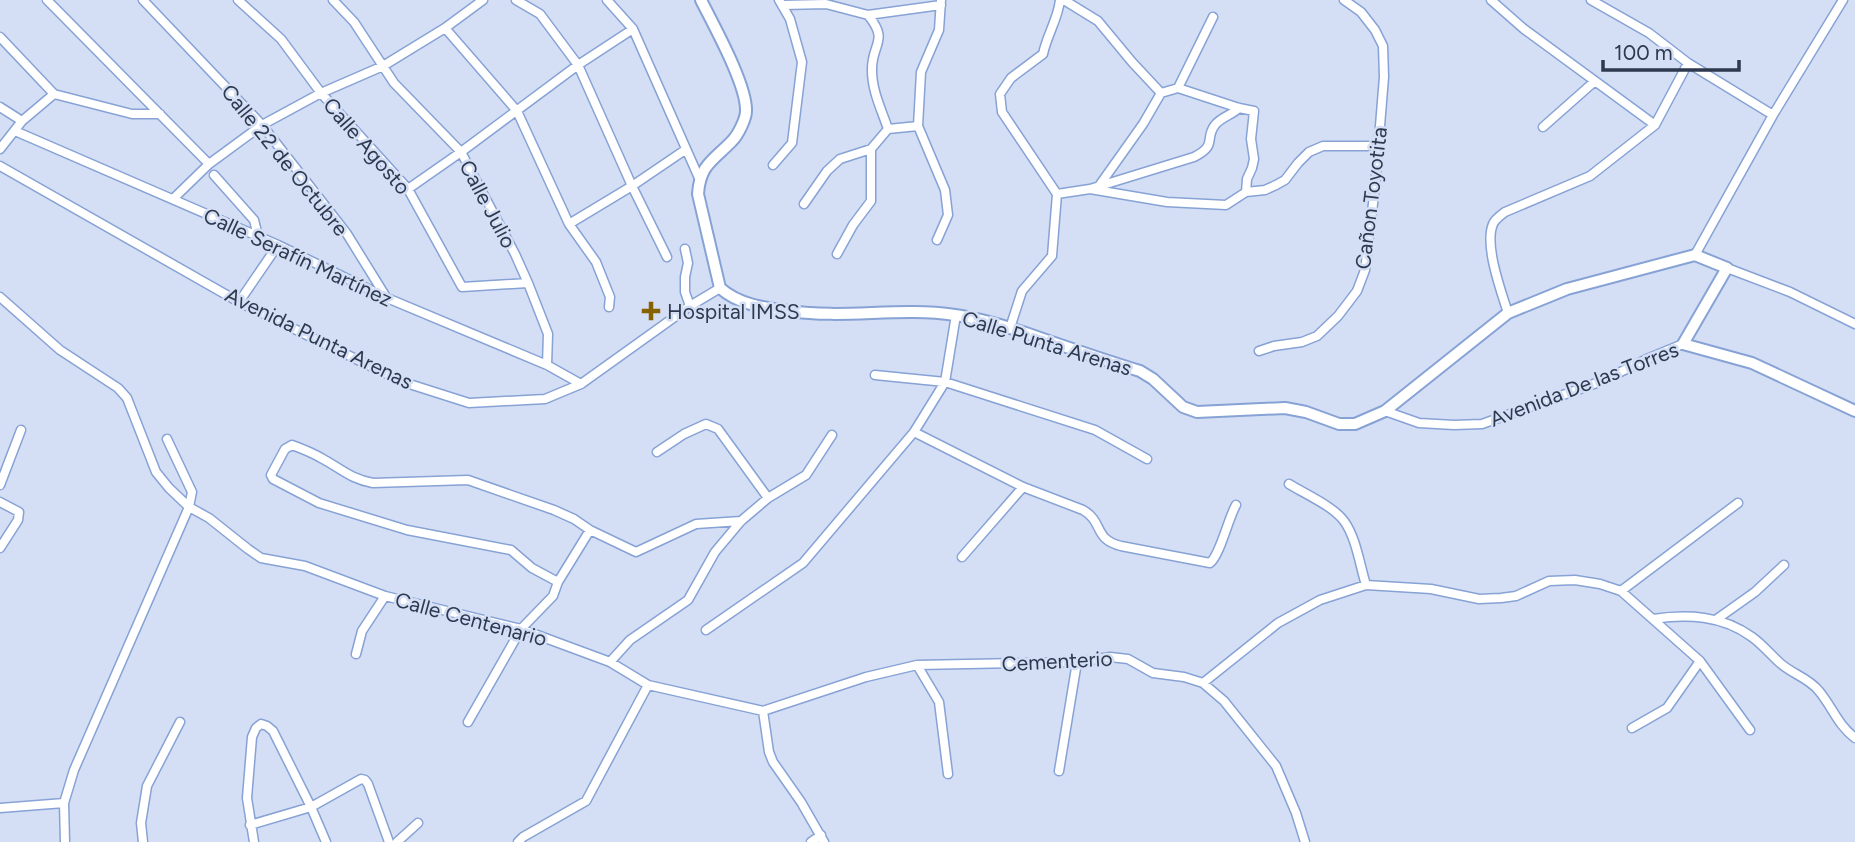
<svg xmlns="http://www.w3.org/2000/svg" width="1855" height="842" font-family="Figtree,sans-serif">
  <style>
    .lines { fill: none; stroke-linecap: round; stroke-linejoin: round }
    .street-casing { stroke: #87a2d5; stroke-width: 11 }
    .secondary-casing { stroke: #87a2d5; stroke-width: 14 }
    .street { stroke: #fff; stroke-width: 8 }
    .secondary { stroke: #fff; stroke-width: 10 }
    .poi-dot { fill: #876200; stroke: #d4dff5; stroke-width: 2.5 }
    .labels { text-anchor: middle; dominant-baseline: central; stroke-width: 5; stroke-linejoin: round; paint-order: stroke }
    .street-label { font-size: 21px; fill: #2d394e; stroke: #d4dff5 }
    .poi-label { font-size: 21px; fill: #2d394e; stroke: #d4dff5; text-anchor: start }
  </style>
  <rect width="100%" height="100%" fill="#d4dff5"/>
  <g class="lines">
    <defs>
      <path id="street" d="M 47,0 L 209,164
        M 143,0 L 262,125 L 347,234 L 386,297
        M 238,0 L 281,39 L 321,93 L 408,189 L 462,287 L 528,283
        M 333,0 L 354,22 L 394,83 L 461,152 L 515,254 L 528,283 L 548,334 L 547,365
        M 516,0 L 540,14 L 578,65 L 632,186 L 667,257
        M 607,0 L 633,29 L 699,178
        M 1064,0 L 1098,21 L 1132,62 L 1161,93 L 1178,88 L 1239,108 L 1254,111 L 1251,139 L 1254,159 L 1252,168 L 1247,179 L 1246,192
        M 1491,0 L 1524,29 L 1655,125
        M 1591,0 L 1649,33 L 1688,63 L 1773,115
        M 783,5 L 826,4 L 868,15 L 941,5
        M 868,15 C 890,42 871,43 872,71 C 872,91 882,111 888,129
        M 445,28 L 517,111 L 569,224 L 596,262 L 610,297 L 609,307
        M 0,37 L 54,94
        M 1178,88 L 1213,17
        M 54,94 L 132,114 L 160,114
        M 0,107 L 22,121
        M 1543,127 L 1595,81
        M 15,131 L 278,245 L 387,298 L 547,365 L 581,384
        M 0,149 L 22,121 L 54,94
        M 773,165 L 792,143 L 802,62 L 790,19 L 779,0
        M 0,166 L 239,302 L 403,382 L 469,403 L 545,399 L 581,384 L 690,306 L 720,288
        M 214,175 L 254,220 L 258,236
        M 1099,186 L 1143,124 L 1161,93
        M 408,189 L 461,152 L 578,65 L 633,29
        M 1090,189 L 1194,157 C 1218,145 1204,139 1215,125 C 1221,117 1232,115 1239,108
        M 1057,194 L 1090,189 L 1167,202 L 1226,205 L 1246,192 L 1265,190 L 1276,185 L 1285,180 L 1298,163 L 1309,152 L 1323,146 L 1378,146
        M 1057,194 L 1002,112 L 1000,94 L 1011,78 L 1043,54 C 1047,35 1058,19 1060,0
        M 173,199 L 209,164 L 262,125 L 321,93 L 383,66 L 445,28 L 483,0
        M 804,204 L 827,171 L 840,159 L 871,149 L 888,129 L 918,126
        M 569,224 L 632,186 L 685,150
        M 937,240 L 948,215 L 945,190 L 918,126 L 921,72 L 939,30 L 941,0
        M 685,249 L 688,263 L 685,277 L 685,292 L 690,306
        M 837,254 L 853,225 L 871,201 L 871,149
        M 1695,255 L 1773,115 L 1843,0
        M 1727,268 L 1790,292 L 1855,324
        M 0,297 L 60,350 L 118,388 L 127,398 L 156,472 L 169,488 L 189,507 L 209,518 L 248,549 L 261,558 L 305,566 L 385,596 L 521,629 L 610,662 L 648,685 L 763,711
        M 239,302 L 278,245
        M 1508,313 C 1501,291 1484,245 1493,224 C 1495,219 1501,215 1505,212 L 1590,176 L 1655,125 L 1688,63
        M 1010,328 L 1022,291 L 1052,256 L 1057,194
        M 1259,351 L 1274,346 L 1302,342 L 1317,336 L 1338,316 L 1357,291 L 1365,270 L 1375,187 L 1384,77 L 1383,46 L 1375,30 L 1361,12 L 1344,0
        M 875,375 L 945,382 L 1095,430 L 1147,459
        M 1385,411 L 1419,423 L 1454,425 L 1482,424 L 1602,381 L 1649,358 L 1683,344
        M 914,432 L 1023,487 L 1083,510 C 1104,522 1093,539 1121,546 L 1210,563 C 1220,555 1228,519 1236,505
        M 657,452 L 684,434 L 706,424 L 718,429 L 768,498
        M 1289,484 C 1305,494 1333,506 1344,521 C 1356,537 1360,566 1366,585
        M 0,485 L 21,430
        M 0,502 L 19,512 L 18,520 L 0,548
        M 962,557 L 1023,487
        M 558,582 L 532,568 L 511,550 L 407,530 L 319,503 L 273,479 L 271,475 L 285,449 L 292,445 C 303,449 313,453 323,459 C 343,470 351,479 373,483 L 468,480 L 554,510 L 574,519 L 590,530 L 636,552 L 696,524 L 741,521
        M 1621,591 L 1738,503
        M 1653,619 C 1687,614 1722,615 1752,637 C 1762,644 1770,654 1780,663 C 1792,674 1809,678 1819,691 C 1833,708 1837,724 1855,738
        M 1717,619 L 1755,592 L 1784,565
        M 706,630 L 803,563 L 914,432 L 945,382 L 956,315
        M 356,654 L 362,631 L 385,596
        M 610,662 L 630,640 L 688,600 L 715,552 L 741,521 L 768,498 L 806,475 L 832,435
        M 917,665 L 939,702 L 948,774
        M 1203,683 L 1278,623 L 1320,600 L 1366,585 L 1431,589 L 1479,599 L 1501,598 L 1516,596 L 1549,581 L 1575,580 L 1600,584 L 1621,591 L 1700,661 L 1750,730
        M 763,711 L 866,677 L 917,665 L 1077,662 L 1110,657 L 1128,659 L 1153,673 L 1184,677 L 1203,683 L 1224,701 L 1276,766 L 1296,813 L 1305,842
        M 763,711 L 769,752 L 773,762 L 801,802 L 824,842
        M 468,722 L 521,629 L 553,596 L 558,582 L 590,530
        M 1632,728 L 1667,708 L 1700,661
        M 1059,771 L 1077,662
        M 0,808 L 64,803
        M 250,825 L 311,807 L 361,779 L 365,780 L 368,784 L 389,842
        M 65,842 L 64,803 L 74,770 L 189,507 L 192,492 L 167,439
        M 143,842 L 141,823 L 147,786 L 180,722
        M 254,842 L 247,798 L 252,737 L 256,728 L 261,724 L 267,726 L 273,731 L 311,807 L 326,842
        M 397,842 L 418,823
        M 518,842 L 523,837 L 586,801 L 648,685
        M 811,842 L 821,835"/>
      <path id="secondary" d="M 701,0 C 714,26 747,85 746,111 C 746,119 738,135 732,141 C 714,160 700,164 698,194 L 720,288 C 739,305 765,308 790,311 C 844,319 900,307 955,315 C 985,319 1015,329 1043,339 C 1075,350 1107,361 1140,371 L 1153,379 L 1183,407 L 1197,412 L 1285,408 L 1306,412 L 1339,424 L 1355,424 L 1385,411 L 1508,313 L 1567,289 L 1695,255 L 1727,268 L 1683,344 L 1752,363 L 1855,411"/>
    </defs>
    <use href="#street" class="street-casing"/>
    <use href="#secondary" class="secondary-casing"/>
    <use href="#street" class="street"/>
    <use href="#secondary" class="secondary"/>
  </g>
  <path class="poi-dot" d="M647.5 300.5h7v7h7v7h-7v7h-7v-7h-7v-7h7z"/>
  <g class="labels">
    <g class="street-label">
      <text transform="translate(367 146) rotate(49)">Calle Agosto</text>
      <text transform="translate(285 160) rotate(51)">Calle 22 de Octubre</text>
      <text transform="translate(1371 198) rotate(-83)">Cañon Toyotita</text>
      <text transform="translate(488 204) rotate(62)">Calle Julio</text>
      <text transform="translate(298 257) rotate(25)">Calle Serafín Martínez</text>
      <text transform="translate(319 338) rotate(26)">Avenida Punta Arenas</text>
      <text transform="translate(1047 343) rotate(17)">Calle Punta Arenas</text>
      <text transform="translate(1584 384) rotate(-21)">Avenida De las Torres</text>
      <text transform="translate(471 619) rotate(15)">Calle Centenario</text>
      <text transform="translate(1057 661) rotate(-3)">Cementerio</text>
    </g>
    <g class="poi-label">
      <text x="667" y="311">Hospital IMSS</text>
    </g>
  </g>
  <path d="M1603 60v10h136v-10" fill="none" stroke="#2d394e" stroke-width="3.5"/>
  <text x="1614" y="60" font-size="21" fill="#2d394e" stroke="#d4dff5" stroke-width="5" paint-order="stroke">100 m</text>
</svg>
